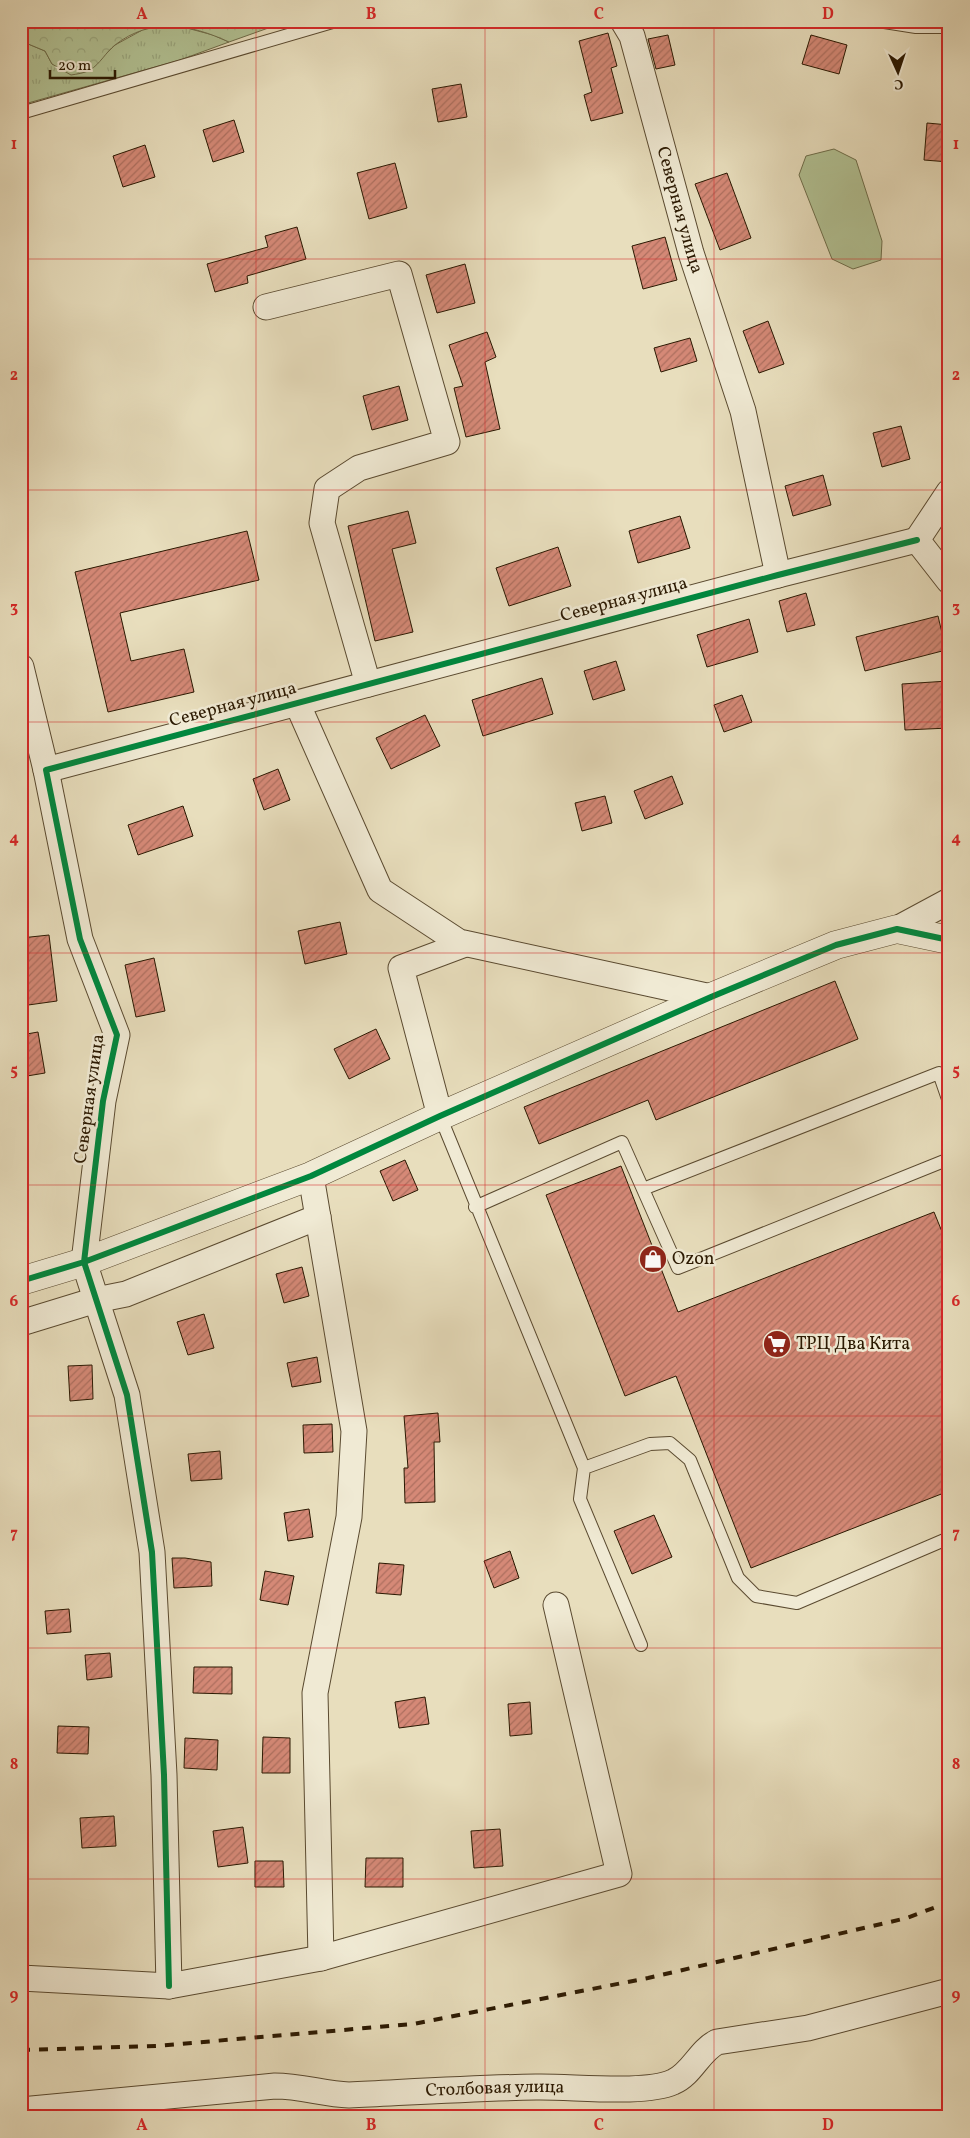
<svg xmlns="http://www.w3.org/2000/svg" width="970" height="2138" font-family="Vollkorn,serif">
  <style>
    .grass { fill: url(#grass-tufts); stroke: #6e6d4a }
    .forest { fill: url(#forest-crowns); stroke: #6e6d4a }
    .garden { fill: #b2c294; stroke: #6e6d4a }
    .building { fill: url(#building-hatch); stroke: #2a1801 }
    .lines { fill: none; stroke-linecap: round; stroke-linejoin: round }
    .service-casing { stroke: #5a4a30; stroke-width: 14 }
    .minor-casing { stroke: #5a4a30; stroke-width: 27 }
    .tertiary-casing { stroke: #5a4a30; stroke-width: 29 }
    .service { stroke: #f0ead4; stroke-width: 12 }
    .minor { stroke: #f0ead4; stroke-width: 25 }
    .tertiary { stroke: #f0ead4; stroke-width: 28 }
    .rail { stroke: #2a1801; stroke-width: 4; stroke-dasharray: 9 9; stroke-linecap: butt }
    .cycleway-casing { stroke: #f0ead4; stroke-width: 9 }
    .cycleway { stroke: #00873e; stroke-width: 6 }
    .grid { fill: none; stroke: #d62828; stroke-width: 1; stroke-opacity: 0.55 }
    .labels { text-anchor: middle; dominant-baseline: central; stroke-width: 5; stroke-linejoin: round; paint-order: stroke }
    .street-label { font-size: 18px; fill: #2a1801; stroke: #f0ead4 }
    .poi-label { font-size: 18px; fill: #2a1801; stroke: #f0ead4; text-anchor: start }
    .neatline { fill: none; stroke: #d62828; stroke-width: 2 }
    .grid-label { font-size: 16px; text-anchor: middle; font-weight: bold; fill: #d62828 }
  </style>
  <defs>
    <pattern id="grass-tufts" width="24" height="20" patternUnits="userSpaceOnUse" patternTransform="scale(1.25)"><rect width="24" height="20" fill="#b2c294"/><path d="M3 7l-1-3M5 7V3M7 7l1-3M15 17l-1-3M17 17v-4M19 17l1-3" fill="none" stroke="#99a67e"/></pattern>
    <pattern id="forest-crowns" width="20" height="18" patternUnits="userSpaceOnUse" patternTransform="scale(1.25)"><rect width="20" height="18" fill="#b2c294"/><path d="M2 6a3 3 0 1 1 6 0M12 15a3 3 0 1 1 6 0" fill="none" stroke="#99a67e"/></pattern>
    <pattern id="building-hatch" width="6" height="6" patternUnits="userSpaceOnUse" patternTransform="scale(1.25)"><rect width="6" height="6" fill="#d58977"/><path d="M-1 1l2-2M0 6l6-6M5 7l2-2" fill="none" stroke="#ad6f5f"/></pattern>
  </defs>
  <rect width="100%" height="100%" fill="#e8debd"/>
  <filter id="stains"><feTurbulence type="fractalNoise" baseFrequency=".004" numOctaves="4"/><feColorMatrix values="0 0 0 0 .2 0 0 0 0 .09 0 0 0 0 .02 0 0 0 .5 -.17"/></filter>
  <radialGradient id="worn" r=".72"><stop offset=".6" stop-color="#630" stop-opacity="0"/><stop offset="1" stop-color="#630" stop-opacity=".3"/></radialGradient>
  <path class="grass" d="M 183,27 L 213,35 L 229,42 L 180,60 L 21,105 L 21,41 L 45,51 L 52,64 L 90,70 L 115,45 L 146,28 Z"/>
  <path class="forest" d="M 21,21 L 288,21 L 229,42 C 190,24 151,17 115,45 C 106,52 100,64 90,70 C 85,73 77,74 71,75 L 52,64 L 45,51 L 21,41 Z"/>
  <path class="garden" d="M 834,149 L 856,160 L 882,241 L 881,260 L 853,269 L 832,259 L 799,175 L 806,156 Z"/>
  <path class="building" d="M 608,33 L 617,66 L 611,68 L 623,113 L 591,121 L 584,95 L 592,92 L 579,41 Z
    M 668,35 L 675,65 L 656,69 L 648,39 Z
    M 811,35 L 847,45 L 839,74 L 802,64 Z
    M 461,84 L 467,117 L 438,122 L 432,89 Z
    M 234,120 L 244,152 L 213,162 L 203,130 Z
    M 927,123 L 949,125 L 949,162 L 924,160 Z
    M 145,145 L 155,177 L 123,187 L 113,156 Z
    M 395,163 L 407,208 L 369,219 L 357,173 Z
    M 727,173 L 751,238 L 720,250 L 695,184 Z
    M 297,227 L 306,259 L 247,276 L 248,283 L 215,292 L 207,264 L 268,247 L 265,236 Z
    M 665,237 L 677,280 L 643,289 L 632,246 Z
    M 465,264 L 475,303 L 437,313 L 426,275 Z
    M 768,321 L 784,364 L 759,373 L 743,331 Z
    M 487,332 L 496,357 L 485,362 L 500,429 L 466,437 L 454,388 L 463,386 L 449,345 Z
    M 690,338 L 697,361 L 661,372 L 654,348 Z
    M 399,386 L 408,420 L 372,430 L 363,396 Z
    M 901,426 L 910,459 L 882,467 L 873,433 Z
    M 823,475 L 831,505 L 793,516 L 785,486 Z
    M 408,511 L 416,543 L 392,549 L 413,632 L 375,641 L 348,526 Z
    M 680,516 L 690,548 L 638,563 L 629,531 Z
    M 247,531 L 259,580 L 120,613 L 131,661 L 184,649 L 194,692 L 108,712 L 75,572 Z
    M 558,547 L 571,586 L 509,606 L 496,568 Z
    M 806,593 L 815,625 L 787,632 L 779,601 Z
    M 938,616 L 946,650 L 865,671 L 856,637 Z
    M 749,619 L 758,652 L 707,667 L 697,635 Z
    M 616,661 L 625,690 L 593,700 L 584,671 Z
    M 542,678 L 553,714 L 483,736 L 472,700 Z
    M 948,681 L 949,728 L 905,730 L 902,684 Z
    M 742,695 L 752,722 L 724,732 L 714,705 Z
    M 425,715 L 440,746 L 391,769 L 376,738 Z
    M 278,769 L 290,800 L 264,810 L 253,779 Z
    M 672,776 L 683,804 L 645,819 L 634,791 Z
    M 605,796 L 612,823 L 582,831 L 575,803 Z
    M 183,806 L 193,836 L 138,855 L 128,825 Z
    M 340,922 L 347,954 L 305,964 L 298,931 Z
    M 49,935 L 57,1001 L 21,1006 L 21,938 Z
    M 154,958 L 165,1011 L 136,1017 L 125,965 Z
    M 835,981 L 858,1039 L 656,1120 L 648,1100 L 539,1144 L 524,1107 Z
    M 376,1029 L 390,1059 L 349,1079 L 334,1049 Z
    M 38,1032 L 45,1073 L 21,1077 L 21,1035 Z
    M 405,1160 L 418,1190 L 393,1201 L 380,1171 Z
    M 621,1166 L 678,1312 L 934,1212 L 949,1249 L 949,1491 L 751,1568 L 676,1376 L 625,1396 L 546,1195 Z
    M 302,1267 L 309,1296 L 284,1303 L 276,1274 Z
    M 204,1314 L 214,1348 L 188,1355 L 177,1322 Z
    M 317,1357 L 321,1382 L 292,1387 L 287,1363 Z
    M 92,1365 L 93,1399 L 70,1401 L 68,1366 Z
    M 438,1413 L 440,1442 L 434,1442 L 435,1502 L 405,1503 L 404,1468 L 408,1468 L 404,1416 Z
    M 332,1424 L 333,1452 L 304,1453 L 303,1425 Z
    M 220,1451 L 222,1479 L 191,1481 L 188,1454 Z
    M 309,1509 L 313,1537 L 288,1541 L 284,1513 Z
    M 654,1515 L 672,1557 L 632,1574 L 614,1531 Z
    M 510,1551 L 519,1578 L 494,1588 L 484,1561 Z
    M 172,1558 L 185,1558 L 211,1562 L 212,1586 L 174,1588 Z
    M 379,1563 L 404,1565 L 401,1595 L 376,1593 Z
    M 265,1571 L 294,1576 L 288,1605 L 260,1600 Z
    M 69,1609 L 71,1632 L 47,1634 L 45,1611 Z
    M 110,1653 L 112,1677 L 87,1680 L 85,1655 Z
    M 194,1667 L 232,1667 L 232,1694 L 193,1693 Z
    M 425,1697 L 429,1724 L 399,1728 L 395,1702 Z
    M 530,1702 L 532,1734 L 510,1736 L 508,1704 Z
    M 58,1726 L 89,1727 L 88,1754 L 57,1753 Z
    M 263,1737 L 290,1738 L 290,1773 L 262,1773 Z
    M 185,1738 L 218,1740 L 217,1770 L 184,1768 Z
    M 114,1816 L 116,1846 L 82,1848 L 80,1818 Z
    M 243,1827 L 248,1863 L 218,1867 L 213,1831 Z
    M 500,1829 L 503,1866 L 474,1868 L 471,1831 Z
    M 366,1858 L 403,1858 L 403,1887 L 365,1887 Z
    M 255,1861 L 283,1861 L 284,1887 L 255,1887 Z"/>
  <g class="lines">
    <defs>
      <path id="service" d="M 878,21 L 916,27 L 949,27
        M 21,113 L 336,21
        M 440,1116 L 584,1468 L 650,1444 L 670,1443 L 690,1460 L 738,1578 L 756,1596 L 797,1603 L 949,1538
        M 643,1189 L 939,1073 L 949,1102
        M 475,1207 L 622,1142 L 678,1268 L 949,1159
        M 584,1468 L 580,1499 L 641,1645"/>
      <g id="minor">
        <path id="s1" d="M 623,21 L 632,36 L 691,253 L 743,411 L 778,575"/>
        <path d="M 266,307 L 399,274 L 447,442 L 359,468 L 327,489 L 322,523 L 368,684"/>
        <path d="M 949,492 L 917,540 L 949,581"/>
        <path d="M 21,667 L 46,770"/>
        <path d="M 297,703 L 380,890 L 459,942 L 711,997"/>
        <path d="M 897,929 L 949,901"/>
        <path d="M 440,1116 L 401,968 L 465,944"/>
        <path d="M 311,1176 L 354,1431 L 349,1517 L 315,1693 L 321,1958"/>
        <path d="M 21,1323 L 96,1300 L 126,1294 L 318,1217"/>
        <path d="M 21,1978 L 169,1986 L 321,1958 L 619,1874 L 556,1605"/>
        <path d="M 169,1986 L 164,1775 L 152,1552 L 127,1395 L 84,1262 L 103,1101 L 117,1035 L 80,939 L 46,770 L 778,575 L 917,540"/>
        <path id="s2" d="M 21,2110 L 275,2086 C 301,2086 324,2094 349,2095 C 412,2092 474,2088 536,2087 C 571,2086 644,2095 673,2082 C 692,2074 699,2051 717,2042 L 808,2028 L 949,1991"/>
      </g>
      <path id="tertiary" d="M 21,1281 L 84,1262 L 311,1176 L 440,1116 L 711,997 L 836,945 L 897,929 L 949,940"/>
    </defs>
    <use href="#service" class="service-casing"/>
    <use href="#minor" class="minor-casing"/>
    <use href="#tertiary" class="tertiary-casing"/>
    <use href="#service" class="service"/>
    <use href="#minor" class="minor"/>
    <use href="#tertiary" class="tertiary"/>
    <path class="rail" d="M 21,2050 L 156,2046 L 413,2024 L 648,1978 L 907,1918 L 949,1902"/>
    <defs>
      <path id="cycleway" d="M 21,1281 L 84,1262 L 311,1176 L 440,1116 L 711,997 L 836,945 L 897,929 L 949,940
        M 169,1986 L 164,1775 L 152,1552 L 127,1395 L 84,1262 L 103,1101 L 117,1035 L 80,939 L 46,770 L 778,575 L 917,540"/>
    </defs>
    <use href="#cycleway" class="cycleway-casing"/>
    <use href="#cycleway" class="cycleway"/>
  </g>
  <path class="grid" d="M 256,21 L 256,2117M 485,21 L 485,2117M 714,21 L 714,2117M 21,259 L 949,259M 21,490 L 949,490M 21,722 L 949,722M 21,953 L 949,953M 21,1185 L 949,1185M 21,1416 L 949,1416M 21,1648 L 949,1648M 21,1879 L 949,1879"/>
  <defs>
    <symbol id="shop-disc" viewBox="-11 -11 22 22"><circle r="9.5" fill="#8f2418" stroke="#f0ead4"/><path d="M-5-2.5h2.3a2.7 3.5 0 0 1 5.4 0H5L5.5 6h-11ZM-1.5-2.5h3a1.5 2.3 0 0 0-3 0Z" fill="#fff"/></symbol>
    <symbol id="supermarket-disc" viewBox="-11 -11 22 22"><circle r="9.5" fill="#8f2418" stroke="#f0ead4"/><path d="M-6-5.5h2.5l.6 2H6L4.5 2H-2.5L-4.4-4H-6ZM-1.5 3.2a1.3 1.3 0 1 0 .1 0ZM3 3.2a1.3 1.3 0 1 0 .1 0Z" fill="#fff"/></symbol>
  </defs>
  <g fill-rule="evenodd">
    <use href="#shop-disc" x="637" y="1243" width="32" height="32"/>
    <use href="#supermarket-disc" x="761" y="1328" width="32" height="32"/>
  </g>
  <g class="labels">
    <g class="street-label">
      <text stroke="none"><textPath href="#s1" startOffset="198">Северная улица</textPath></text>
      <text transform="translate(624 600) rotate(-15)">Северная улица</text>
      <text transform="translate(233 705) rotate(-15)">Северная улица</text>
      <text transform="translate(90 1099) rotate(-82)">Северная улица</text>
      <text stroke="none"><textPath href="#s2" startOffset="476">Столбовая улица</textPath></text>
    </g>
    <g class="poi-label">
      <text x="672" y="1259">Ozon</text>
      <text x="796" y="1344">ТРЦ Два Кита</text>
    </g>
  </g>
  <rect width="970" height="2138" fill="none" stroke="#e8debd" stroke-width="55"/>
  <g transform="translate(898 72) rotate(177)" stroke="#f0ead4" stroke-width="4" paint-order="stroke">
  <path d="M0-4L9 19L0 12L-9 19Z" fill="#2a1801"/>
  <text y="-8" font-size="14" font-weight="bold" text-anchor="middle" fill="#2a1801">С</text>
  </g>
  <path d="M50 70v8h65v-8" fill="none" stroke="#2a1801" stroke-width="2.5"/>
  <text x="58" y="70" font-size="15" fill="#2a1801" stroke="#f0ead4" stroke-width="4" paint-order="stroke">20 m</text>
  <rect x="28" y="28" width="914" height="2082" class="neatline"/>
  <g class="grid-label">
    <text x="142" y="19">A</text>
    <text x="371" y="19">B</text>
    <text x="599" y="19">C</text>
    <text x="828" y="19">D</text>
    <text x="14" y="149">1</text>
    <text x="956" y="149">1</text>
    <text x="14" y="380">2</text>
    <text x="956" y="380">2</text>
    <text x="14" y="612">3</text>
    <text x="956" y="612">3</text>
    <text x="14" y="843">4</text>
    <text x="956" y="843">4</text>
    <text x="14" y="1075">5</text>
    <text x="956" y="1075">5</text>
    <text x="14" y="1306">6</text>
    <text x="956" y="1306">6</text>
    <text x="14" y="1538">7</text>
    <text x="956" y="1538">7</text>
    <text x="14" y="1769">8</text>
    <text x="956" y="1769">8</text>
    <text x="14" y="2000">9</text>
    <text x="956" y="2000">9</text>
    <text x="142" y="2130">A</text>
    <text x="371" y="2130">B</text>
    <text x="599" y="2130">C</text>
    <text x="828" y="2130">D</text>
  </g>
  <rect width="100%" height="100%" filter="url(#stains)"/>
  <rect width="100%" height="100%" fill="url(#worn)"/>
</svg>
